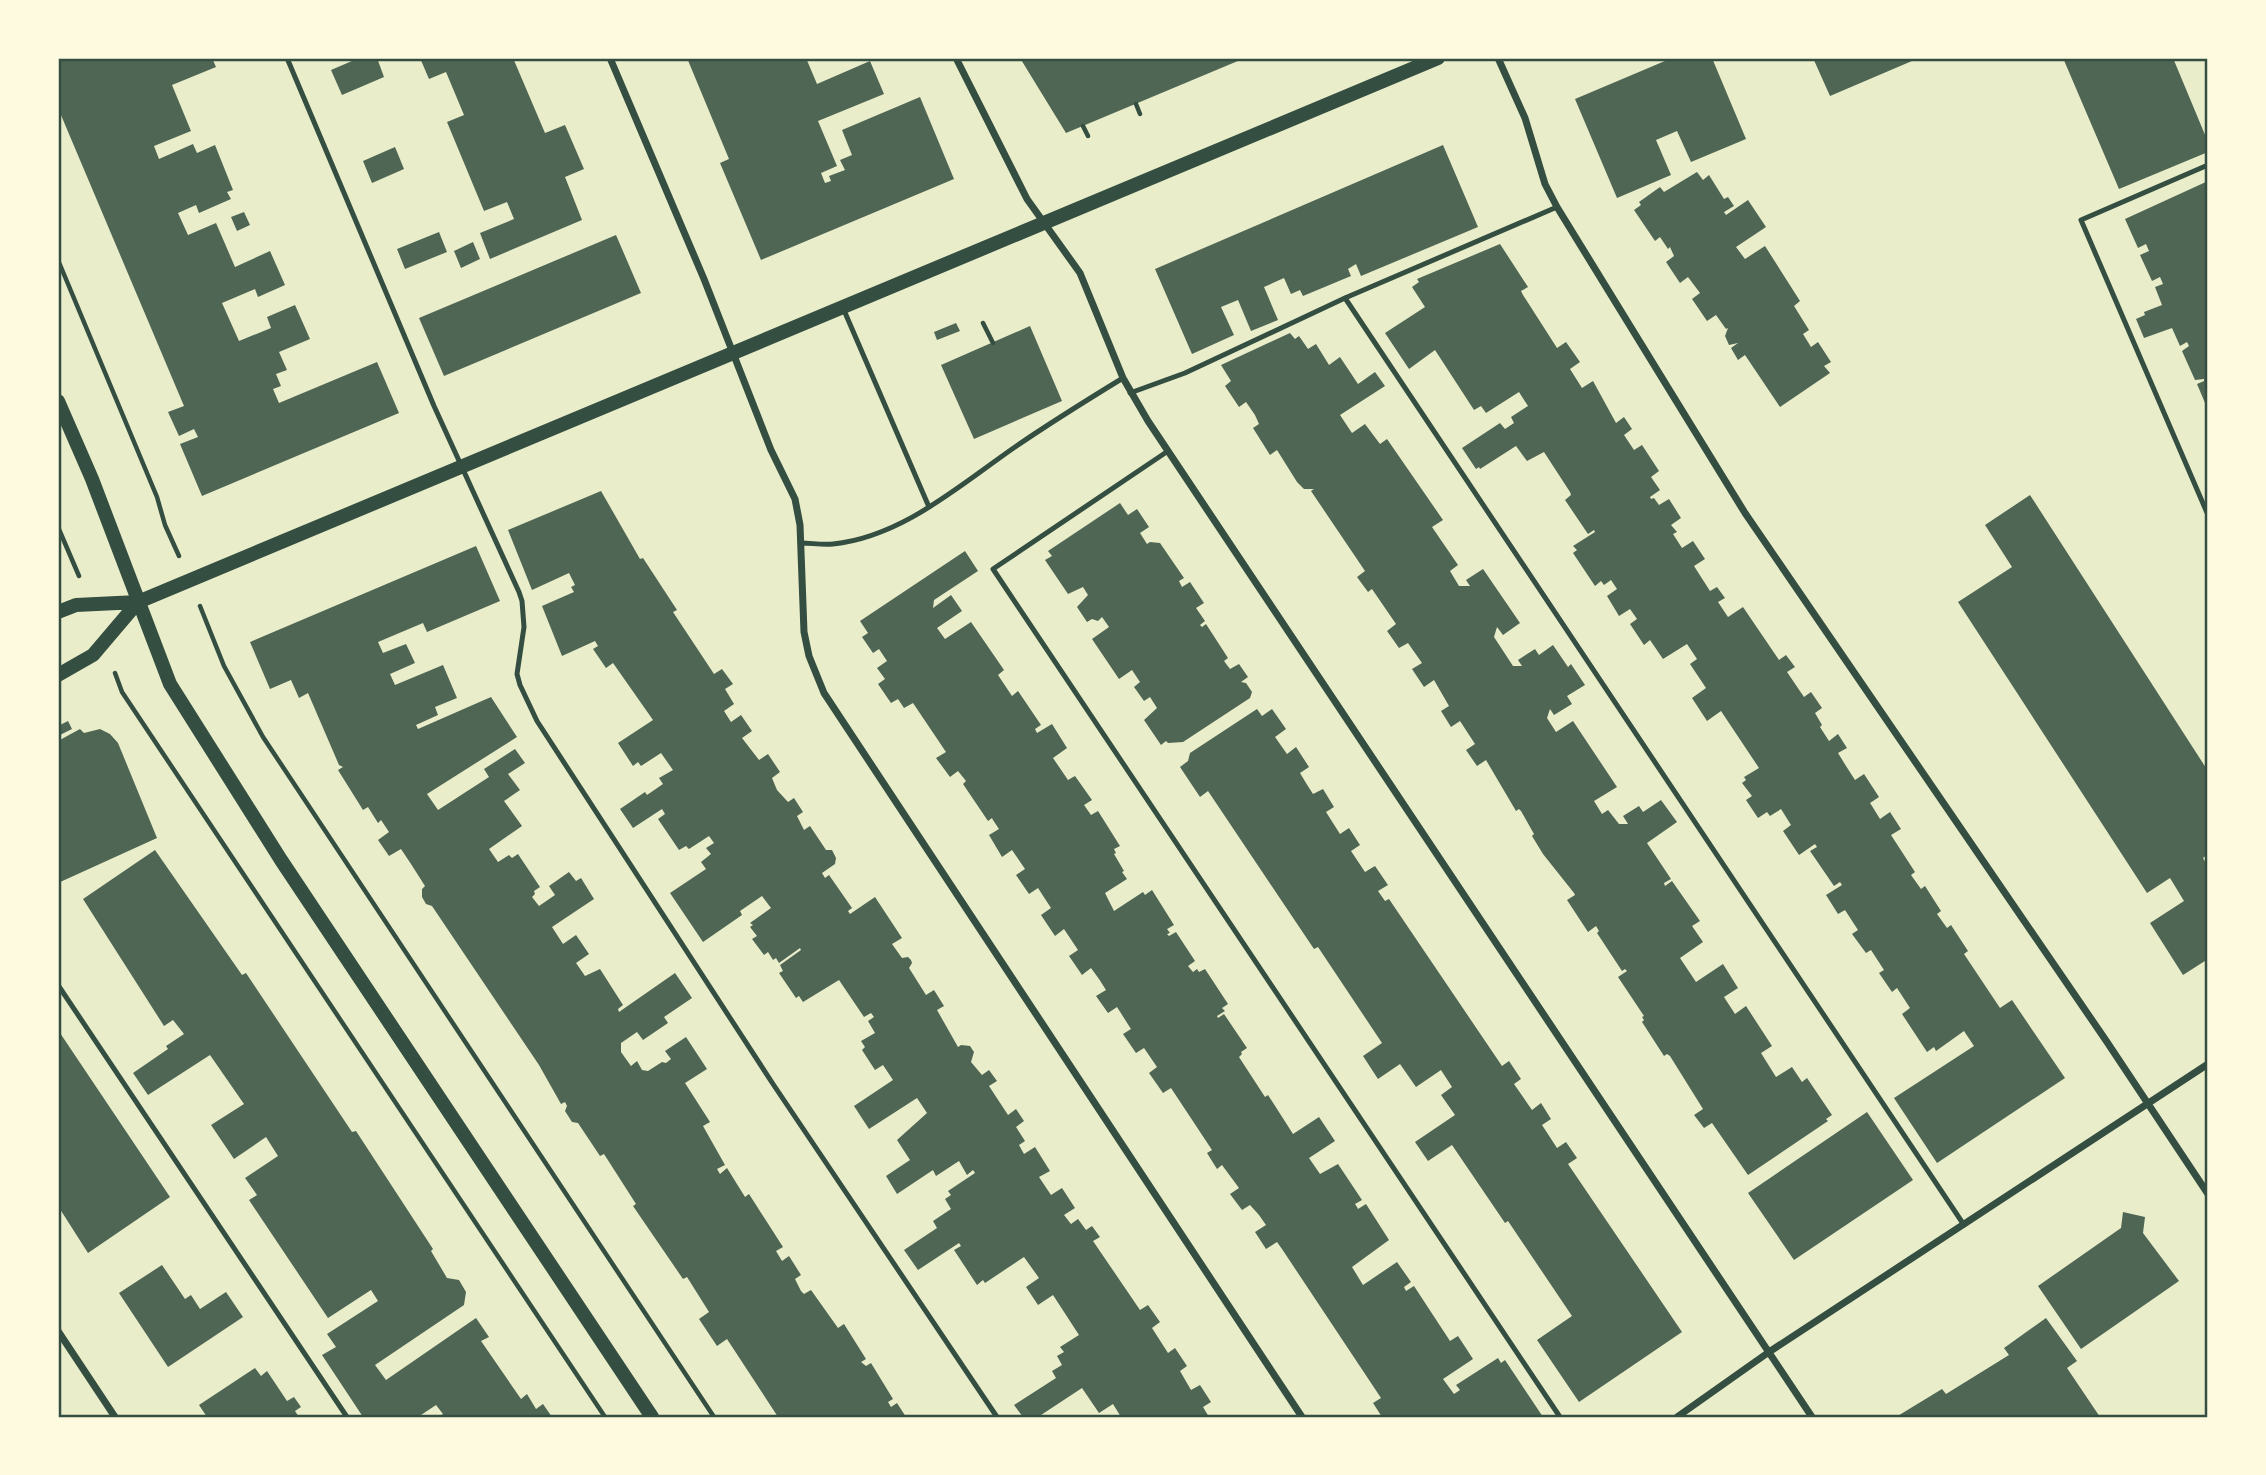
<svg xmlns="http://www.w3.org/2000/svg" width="2266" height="1475" font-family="Literata,serif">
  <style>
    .building { fill: #4f6655 }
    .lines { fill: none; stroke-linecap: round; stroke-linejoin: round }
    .path { stroke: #344e41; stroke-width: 4.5 }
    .service { stroke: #344e41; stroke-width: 5 }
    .minor { stroke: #344e41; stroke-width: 7 }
    .secondary { stroke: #344e41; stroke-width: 14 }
    .neatline { fill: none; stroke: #344e41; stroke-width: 2.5 }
  </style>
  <rect width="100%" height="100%" fill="#e9edc9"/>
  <path class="building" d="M 58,58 L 212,58 L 216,67 L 172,85 L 191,131 L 154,146 L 159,159 L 193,144 L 197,153 L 215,145 L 233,190 L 227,192 L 231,199 L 199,213 L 196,205 L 178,213 L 188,235 L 216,223 L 235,267 L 270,251 L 285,285 L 258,297 L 255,289 L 222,303 L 239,341 L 271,328 L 267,317 L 295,305 L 310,339 L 279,352 L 287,370 L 276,374 L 281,386 L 273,389 L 279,403 L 377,362 L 399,413 L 202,496 L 180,444 L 198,437 L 194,429 L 179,436 L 168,412 L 184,406 L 58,108 Z
    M 359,58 L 377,58 L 384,77 L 342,95 L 331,70 Z
    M 420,58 L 513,58 L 545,133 L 565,125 L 584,169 L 565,177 L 582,220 L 490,259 L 480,233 L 514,219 L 507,202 L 484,211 L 447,122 L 464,115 L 446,72 L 429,79 Z
    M 687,58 L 806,58 L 817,84 L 870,61 L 884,94 L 818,121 L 837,166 L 821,173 L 825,183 L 831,181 L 829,176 L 845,170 L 840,160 L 852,155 L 842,130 L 920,97 L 954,179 L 761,260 L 720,163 L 729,159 Z
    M 1020,58 L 1245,58 L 1066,133 Z
    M 1672,58 L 1712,58 L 1746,139 L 1691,162 L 1677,131 L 1656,140 L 1671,175 L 1617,198 L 1575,99 Z
    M 1813,58 L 1919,58 L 1830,96 Z
    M 2063,58 L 2173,58 L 2208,142 L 2208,152 L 2119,189 Z
    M 1443,145 L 1478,227 L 1361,276 L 1356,264 L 1348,269 L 1351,276 L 1303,296 L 1300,290 L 1291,294 L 1284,278 L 1264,287 L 1278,320 L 1251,331 L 1238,300 L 1221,307 L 1234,335 L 1192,354 L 1155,269 Z
    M 395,147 L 404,169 L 372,183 L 363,161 Z
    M 1697,172 L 1703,180 L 1709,175 L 1724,199 L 1728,197 L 1734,206 L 1724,212 L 1726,215 L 1748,200 L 1766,227 L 1736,247 L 1745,259 L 1765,246 L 1800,301 L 1794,306 L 1809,330 L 1803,334 L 1811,347 L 1818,342 L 1831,362 L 1824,366 L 1830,373 L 1780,407 L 1745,355 L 1738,360 L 1731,348 L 1738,343 L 1729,345 L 1725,336 L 1728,328 L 1726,329 L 1716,315 L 1707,321 L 1692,299 L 1700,293 L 1688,277 L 1680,283 L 1666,262 L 1674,256 L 1670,247 L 1668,249 L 1660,237 L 1655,241 L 1634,210 L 1641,205 L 1639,202 L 1660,187 L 1664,192 Z
    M 2208,181 L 2208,410 L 2197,384 L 2204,381 L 2204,379 L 2195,380 L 2182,351 L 2189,346 L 2187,342 L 2180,346 L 2172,328 L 2144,338 L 2136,319 L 2145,315 L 2144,312 L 2162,305 L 2155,287 L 2163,284 L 2160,277 L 2152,281 L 2140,255 L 2149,251 L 2146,244 L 2138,248 L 2125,219 Z
    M 244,212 L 250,225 L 237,231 L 231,217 Z
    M 439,232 L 447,252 L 405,269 L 397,249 Z
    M 616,235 L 641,293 L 444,376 L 419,318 Z
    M 473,242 L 480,259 L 461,268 L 454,251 Z
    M 1500,244 L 1528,287 L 1521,291 L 1523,295 L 1557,348 L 1566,342 L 1580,362 L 1570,369 L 1582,388 L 1593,381 L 1616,423 L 1624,417 L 1632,429 L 1624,435 L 1634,450 L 1642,445 L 1659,471 L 1651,477 L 1660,490 L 1650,497 L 1651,499 L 1654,498 L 1659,505 L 1669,499 L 1681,518 L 1671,525 L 1677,532 L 1673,534 L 1682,548 L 1693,541 L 1705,559 L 1694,566 L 1710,591 L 1717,587 L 1725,598 L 1718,602 L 1728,617 L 1743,607 L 1779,660 L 1786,655 L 1795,667 L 1787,672 L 1804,697 L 1811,692 L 1822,708 L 1815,713 L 1822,725 L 1820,727 L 1829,741 L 1838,734 L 1847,748 L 1838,753 L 1846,766 L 1855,780 L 1864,774 L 1879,797 L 1870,803 L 1872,806 L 1880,819 L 1890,812 L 1901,829 L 1891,835 L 1915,872 L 1911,875 L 1921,889 L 1925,886 L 1941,911 L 1937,914 L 1947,928 L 1951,925 L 1968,951 L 1964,954 L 2000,1008 L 2012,1000 L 2065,1078 L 1937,1163 L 1894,1098 L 1974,1046 L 1964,1031 L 1936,1051 L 1934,1047 L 1927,1052 L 1902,1014 L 1910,1008 L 1897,988 L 1892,992 L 1879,973 L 1884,970 L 1871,950 L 1866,953 L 1852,934 L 1858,930 L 1845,910 L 1838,914 L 1826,895 L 1842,885 L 1840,882 L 1834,886 L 1810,851 L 1817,847 L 1815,844 L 1799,855 L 1783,831 L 1791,825 L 1781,809 L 1770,816 L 1767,812 L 1758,818 L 1746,800 L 1752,796 L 1742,783 L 1746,780 L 1744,777 L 1759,768 L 1721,711 L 1707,721 L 1692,698 L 1706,688 L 1690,664 L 1697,659 L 1687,644 L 1663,659 L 1650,640 L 1644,645 L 1630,624 L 1637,619 L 1630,609 L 1619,616 L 1607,596 L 1617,589 L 1611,580 L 1604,585 L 1601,581 L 1595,586 L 1573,553 L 1577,550 L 1573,546 L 1595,532 L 1594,530 L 1588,534 L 1565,500 L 1571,495 L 1570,492 L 1544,452 L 1527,461 L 1516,446 L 1480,469 L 1479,467 L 1476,469 L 1462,448 L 1500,423 L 1505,429 L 1514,423 L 1511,417 L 1528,406 L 1519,392 L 1486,413 L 1481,406 L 1474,410 L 1435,350 L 1409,369 L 1385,333 L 1425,307 L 1412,287 L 1419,282 L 1417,279 Z
    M 956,323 L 960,331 L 937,340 L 934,332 Z
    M 1030,326 L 1062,401 L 974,439 L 941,365 Z
    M 1290,333 L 1295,339 L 1299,336 L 1308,349 L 1316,344 L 1329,365 L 1340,357 L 1358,384 L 1375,372 L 1385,386 L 1340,415 L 1352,433 L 1365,424 L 1380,444 L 1387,439 L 1443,520 L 1432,527 L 1458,565 L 1450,571 L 1459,586 L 1470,586 L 1466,580 L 1483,569 L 1520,623 L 1503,635 L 1497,627 L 1494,637 L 1513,666 L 1522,666 L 1518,660 L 1535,649 L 1539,655 L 1553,645 L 1568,667 L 1571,664 L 1585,685 L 1567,696 L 1572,704 L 1554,715 L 1550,709 L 1547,718 L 1556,732 L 1573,721 L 1617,787 L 1594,801 L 1602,814 L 1608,810 L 1619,824 L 1628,824 L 1623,816 L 1639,806 L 1643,812 L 1661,800 L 1677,822 L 1647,843 L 1671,879 L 1664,883 L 1665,886 L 1672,881 L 1700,921 L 1692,926 L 1703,942 L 1680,958 L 1696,982 L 1723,964 L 1738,988 L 1724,997 L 1735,1014 L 1746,1006 L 1772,1046 L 1761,1053 L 1776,1077 L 1792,1067 L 1802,1082 L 1807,1078 L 1832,1115 L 1826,1119 L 1828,1121 L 1748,1175 L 1712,1123 L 1704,1128 L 1694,1115 L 1703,1109 L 1670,1056 L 1667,1054 L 1664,1056 L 1642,1022 L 1644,1020 L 1642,1017 L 1644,1016 L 1618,977 L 1627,971 L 1625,969 L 1622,971 L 1597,933 L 1599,931 L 1596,926 L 1588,932 L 1567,900 L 1575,895 L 1574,893 L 1543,854 L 1532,836 L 1534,834 L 1521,811 L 1519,809 L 1516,811 L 1486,760 L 1477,766 L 1466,750 L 1475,744 L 1460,721 L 1451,727 L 1441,711 L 1449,706 L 1434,680 L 1424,687 L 1412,669 L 1422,663 L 1408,643 L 1399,648 L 1387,631 L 1396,624 L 1372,589 L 1368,592 L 1357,577 L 1365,571 L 1311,491 L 1314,489 L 1304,489 L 1297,482 L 1277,450 L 1270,455 L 1253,428 L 1259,424 L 1255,415 L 1246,402 L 1239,407 L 1225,386 L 1231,381 L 1221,365 Z
    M 601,491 L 640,559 L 643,558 L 677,610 L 673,612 L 714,674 L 722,669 L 733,684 L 725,689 L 734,704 L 724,711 L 731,722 L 741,715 L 752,731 L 742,738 L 759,760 L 768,754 L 780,772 L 772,778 L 777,790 L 788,802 L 794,798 L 803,812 L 797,816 L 804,830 L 810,826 L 826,850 L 832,850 L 836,858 L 835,864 L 822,873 L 825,878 L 829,875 L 852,908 L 848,911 L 850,914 L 875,897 L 902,938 L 892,944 L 902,958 L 908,957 L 911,960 L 912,963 L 909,968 L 926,995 L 934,990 L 944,1006 L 937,1010 L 958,1047 L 961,1045 L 970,1046 L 974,1052 L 971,1062 L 982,1075 L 989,1070 L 997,1081 L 989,1086 L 1008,1115 L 1016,1109 L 1024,1121 L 1016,1127 L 1025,1141 L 1019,1145 L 1024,1154 L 1035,1147 L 1050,1171 L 1039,1177 L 1051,1195 L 1062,1188 L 1075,1208 L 1064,1215 L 1071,1224 L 1078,1219 L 1086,1230 L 1092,1226 L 1100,1237 L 1093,1241 L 1140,1310 L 1148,1305 L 1160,1322 L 1152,1328 L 1168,1353 L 1175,1348 L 1187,1366 L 1180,1371 L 1191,1390 L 1200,1385 L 1211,1402 L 1203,1407 L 1209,1417 L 1121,1417 L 1113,1404 L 1099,1413 L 1082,1388 L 1038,1417 L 1023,1417 L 1014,1405 L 1056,1378 L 1052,1371 L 1062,1365 L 1057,1356 L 1064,1352 L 1060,1347 L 1079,1335 L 1053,1295 L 1038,1305 L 1026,1287 L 1039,1278 L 1024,1257 L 985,1283 L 983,1280 L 977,1285 L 954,1250 L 961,1246 L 959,1243 L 918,1270 L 904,1250 L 937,1228 L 933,1221 L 951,1209 L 945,1199 L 951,1195 L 948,1191 L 975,1173 L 973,1170 L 967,1175 L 959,1161 L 936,1176 L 933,1170 L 897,1194 L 886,1176 L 910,1160 L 897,1140 L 927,1113 L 917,1098 L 869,1129 L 854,1106 L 893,1080 L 883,1065 L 875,1070 L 862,1050 L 865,1047 L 861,1041 L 875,1033 L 868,1021 L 874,1017 L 871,1013 L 864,1017 L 839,980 L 803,1002 L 799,996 L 796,998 L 779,973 L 783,971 L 780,965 L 801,950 L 800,948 L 779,963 L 776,958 L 773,960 L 768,952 L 764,955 L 752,939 L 757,936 L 750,927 L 753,925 L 750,923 L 771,908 L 762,896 L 740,911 L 742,915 L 703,942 L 670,893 L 706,869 L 701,862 L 711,854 L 706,848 L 714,843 L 709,836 L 689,849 L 686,846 L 679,850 L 658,819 L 665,814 L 662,809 L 633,828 L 620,809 L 645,792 L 647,795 L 663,784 L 659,778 L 673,770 L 661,753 L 641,766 L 638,762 L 633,766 L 618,743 L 653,720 L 613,663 L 606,668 L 593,649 L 598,646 L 595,641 L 562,656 L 542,606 L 574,592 L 571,587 L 575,585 L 569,573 L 532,590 L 508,530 Z
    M 2030,495 L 2208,771 L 2208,854 L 2203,858 L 2208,867 L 2208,959 L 2183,975 L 2150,923 L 2184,901 L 2170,878 L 2147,893 L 1958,602 L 2012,567 L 1985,525 Z
    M 1120,503 L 1128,515 L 1137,509 L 1149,527 L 1140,533 L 1147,544 L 1150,542 L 1160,543 L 1184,578 L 1179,581 L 1182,587 L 1190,582 L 1204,603 L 1196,608 L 1205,621 L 1200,625 L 1202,627 L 1206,624 L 1228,658 L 1224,661 L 1230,669 L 1239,664 L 1248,677 L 1241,682 L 1246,683 L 1252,692 L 1250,698 L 1183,742 L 1168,743 L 1166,741 L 1161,745 L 1144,720 L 1157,708 L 1150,697 L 1144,701 L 1134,687 L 1140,682 L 1132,670 L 1119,679 L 1092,639 L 1109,627 L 1102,617 L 1098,621 L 1092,619 L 1087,622 L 1077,607 L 1088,595 L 1083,587 L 1068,594 L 1045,560 L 1052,556 L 1048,551 Z
    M 476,546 L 500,601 L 427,632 L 423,623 L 378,642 L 383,653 L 406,644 L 415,663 L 390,674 L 395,685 L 443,665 L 457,698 L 435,707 L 438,715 L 416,725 L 418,729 L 491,697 L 517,737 L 427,794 L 438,810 L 489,777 L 484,769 L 515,749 L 525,763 L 508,774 L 520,790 L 504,801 L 522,826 L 489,849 L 498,862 L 509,855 L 512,858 L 518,854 L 540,887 L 534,891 L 535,894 L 532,897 L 539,906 L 555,895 L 549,886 L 569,872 L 576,881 L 581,878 L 594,899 L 552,927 L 563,944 L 576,935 L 589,954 L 576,963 L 585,976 L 600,969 L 623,1005 L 618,1009 L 619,1012 L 675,973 L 692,998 L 664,1017 L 668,1023 L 643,1040 L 637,1032 L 621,1043 L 621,1052 L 631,1066 L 637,1061 L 642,1070 L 648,1071 L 662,1062 L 666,1063 L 671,1059 L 665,1051 L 686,1037 L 707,1069 L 685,1083 L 710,1122 L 703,1126 L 725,1165 L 717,1169 L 720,1174 L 727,1168 L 745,1197 L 749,1194 L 783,1247 L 776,1251 L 782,1261 L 789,1256 L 801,1275 L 795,1279 L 801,1291 L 804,1294 L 811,1290 L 838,1328 L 844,1324 L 866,1359 L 861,1362 L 866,1366 L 871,1363 L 893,1399 L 888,1402 L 891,1407 L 897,1403 L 906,1417 L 778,1417 L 727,1339 L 717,1346 L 699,1319 L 709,1312 L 687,1277 L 683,1279 L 633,1206 L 636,1204 L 604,1154 L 600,1156 L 578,1123 L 572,1122 L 565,1111 L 567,1106 L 565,1102 L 561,1104 L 539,1065 L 432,906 L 426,904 L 422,897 L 422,889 L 425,886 L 411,864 L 401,849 L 389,856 L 378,840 L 389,832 L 381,820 L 378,823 L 368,807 L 363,810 L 338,770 L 343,767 L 339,765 L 308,693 L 299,698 L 291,680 L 270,689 L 250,642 Z
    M 965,551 L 978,571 L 934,600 L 933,608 L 951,595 L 962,611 L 937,628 L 945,639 L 971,622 L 1004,670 L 998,675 L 1012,696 L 1018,691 L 1041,725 L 1035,729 L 1037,733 L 1052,724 L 1067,748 L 1053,758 L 1068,780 L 1075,776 L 1092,800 L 1084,805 L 1091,815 L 1098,811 L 1120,846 L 1114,849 L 1116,853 L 1114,854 L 1124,871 L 1122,872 L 1127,879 L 1105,893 L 1114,911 L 1143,892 L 1145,895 L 1152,890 L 1174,925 L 1167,929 L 1170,933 L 1167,934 L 1169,936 L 1176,932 L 1195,961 L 1188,966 L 1193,972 L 1197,969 L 1199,972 L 1205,969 L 1228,1004 L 1222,1008 L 1225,1011 L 1217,1016 L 1218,1018 L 1224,1014 L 1247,1048 L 1241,1052 L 1242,1054 L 1239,1057 L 1265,1097 L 1268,1095 L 1293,1134 L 1319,1117 L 1335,1141 L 1309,1158 L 1320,1174 L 1338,1164 L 1362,1200 L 1355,1204 L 1357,1207 L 1358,1209 L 1366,1204 L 1389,1240 L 1352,1267 L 1363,1285 L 1397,1262 L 1411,1282 L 1404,1287 L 1406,1291 L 1414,1286 L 1450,1341 L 1458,1336 L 1473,1359 L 1443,1379 L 1454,1394 L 1460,1390 L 1456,1385 L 1498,1358 L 1501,1363 L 1505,1360 L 1543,1417 L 1382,1417 L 1373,1403 L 1381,1398 L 1282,1249 L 1277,1242 L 1266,1249 L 1255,1232 L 1266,1225 L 1259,1215 L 1250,1205 L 1242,1210 L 1230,1194 L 1239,1188 L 1222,1165 L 1217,1169 L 1207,1153 L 1212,1150 L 1171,1088 L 1163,1093 L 1149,1073 L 1157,1067 L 1144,1048 L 1136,1053 L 1123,1034 L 1131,1029 L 1117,1007 L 1108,1013 L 1096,996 L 1106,990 L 1099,979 L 1091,968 L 1082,975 L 1069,956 L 1078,950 L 1064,929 L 1055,936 L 1041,915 L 1051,908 L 1038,888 L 1029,894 L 1016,875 L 1025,869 L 1012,850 L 1002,857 L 989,835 L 999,829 L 993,820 L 992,818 L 988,821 L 963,784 L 966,781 L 958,771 L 950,777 L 936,758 L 946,752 L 913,703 L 904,708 L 898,699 L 891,703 L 878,684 L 885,679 L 877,668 L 887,661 L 879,649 L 873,653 L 862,637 L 868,633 L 860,621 Z
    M 1257,709 L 1262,716 L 1272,709 L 1286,729 L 1275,737 L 1287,754 L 1296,747 L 1309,767 L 1300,773 L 1306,783 L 1313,794 L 1323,789 L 1334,807 L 1326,812 L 1340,834 L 1349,828 L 1360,845 L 1351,851 L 1365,872 L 1375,866 L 1388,885 L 1378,891 L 1385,901 L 1389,899 L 1502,1066 L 1509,1061 L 1521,1079 L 1514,1084 L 1532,1110 L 1541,1103 L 1551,1119 L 1542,1125 L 1557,1148 L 1566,1142 L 1577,1158 L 1568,1164 L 1682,1332 L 1579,1402 L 1537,1340 L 1572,1316 L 1508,1221 L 1505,1223 L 1452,1145 L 1428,1161 L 1415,1142 L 1455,1115 L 1441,1095 L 1452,1087 L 1441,1070 L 1416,1087 L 1400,1064 L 1378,1079 L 1363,1056 L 1382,1043 L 1318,947 L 1314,949 L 1208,791 L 1200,797 L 1180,767 L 1188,761 L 1190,753 Z
    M 68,721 L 72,729 L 58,736 L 58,726 Z
    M 80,729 L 84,733 L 100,729 L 110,734 L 118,743 L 157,838 L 58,883 L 58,741 Z
    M 155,850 L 242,975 L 246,973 L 352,1132 L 356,1131 L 433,1249 L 431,1251 L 447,1278 L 459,1280 L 466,1292 L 464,1305 L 375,1365 L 386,1380 L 476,1318 L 489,1337 L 481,1341 L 521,1399 L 527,1394 L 536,1409 L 543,1404 L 552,1417 L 438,1417 L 443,1414 L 436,1405 L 418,1417 L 363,1417 L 322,1355 L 336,1347 L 327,1334 L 378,1301 L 371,1290 L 328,1318 L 249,1200 L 257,1195 L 245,1178 L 278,1156 L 266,1137 L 234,1159 L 211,1125 L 244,1104 L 210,1055 L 148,1095 L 133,1073 L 168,1049 L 166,1046 L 184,1034 L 173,1020 L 164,1026 L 83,899 Z
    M 58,1030 L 170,1197 L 88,1253 L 58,1206 Z
    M 1867,1112 L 1913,1180 L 1794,1260 L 1748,1193 Z
    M 2123,1212 L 2145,1217 L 2143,1233 L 2179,1281 L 2081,1349 L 2038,1286 L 2121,1228 Z
    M 162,1265 L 185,1299 L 191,1295 L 200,1309 L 226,1292 L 243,1317 L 168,1367 L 119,1293 Z
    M 2046,1318 L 2077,1361 L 2067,1368 L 2100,1417 L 1896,1417 L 1942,1389 L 1946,1394 L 2009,1355 L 2004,1348 Z
    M 255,1368 L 261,1376 L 267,1371 L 287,1401 L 294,1397 L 301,1407 L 295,1411 L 299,1417 L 207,1417 L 199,1405 Z"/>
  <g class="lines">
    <path class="path" d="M 1136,104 L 1140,114
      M 1083,126 L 1088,136
      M 58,260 L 157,497 L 165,525 L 179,556
      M 983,323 L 993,343
      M 58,527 L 79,576
      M 200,606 L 224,666 L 263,737 L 714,1417
      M 115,673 L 122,692 L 605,1417"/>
    <path class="service" d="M 287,58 L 434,406 L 519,592 L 522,601 L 524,627 L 517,674 L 520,685 L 537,721 L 773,1084 L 997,1417
      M 2208,165 L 2081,220 L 2208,515
      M 1345,298 L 1964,1225
      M 843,308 L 929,507
      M 1130,393 L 1185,373 L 1345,298 L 1557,207
      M 1168,451 L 993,569 L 1560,1417
      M 801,543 C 811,543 822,545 833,544 C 902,537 960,485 1015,447 C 1050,423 1087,400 1123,378
      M 58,985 L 347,1417"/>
    <path class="minor" d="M 610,58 L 704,279 L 771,450 L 795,499 L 800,525 L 804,632 L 809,656 L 824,693 L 1302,1417
      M 956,58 L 1027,199 L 1080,273 L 1123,378 L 1148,421 L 1812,1417
      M 1498,58 L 1525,118 L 1545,184 L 1557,207 L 1745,513 L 2107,1042 L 2208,1194
      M 58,1331 L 115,1417
      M 1677,1417 L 1769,1352 L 2208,1064"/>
    <path class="secondary" d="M 58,401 L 92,479 L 170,684 L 281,860 L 652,1417
      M 58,612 L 76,605 L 138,602 L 1438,58
      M 58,675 L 93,655 L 138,602"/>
  </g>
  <rect width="2266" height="1475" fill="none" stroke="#fefae0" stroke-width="119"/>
  <rect x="60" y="60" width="2146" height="1356" class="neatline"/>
</svg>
